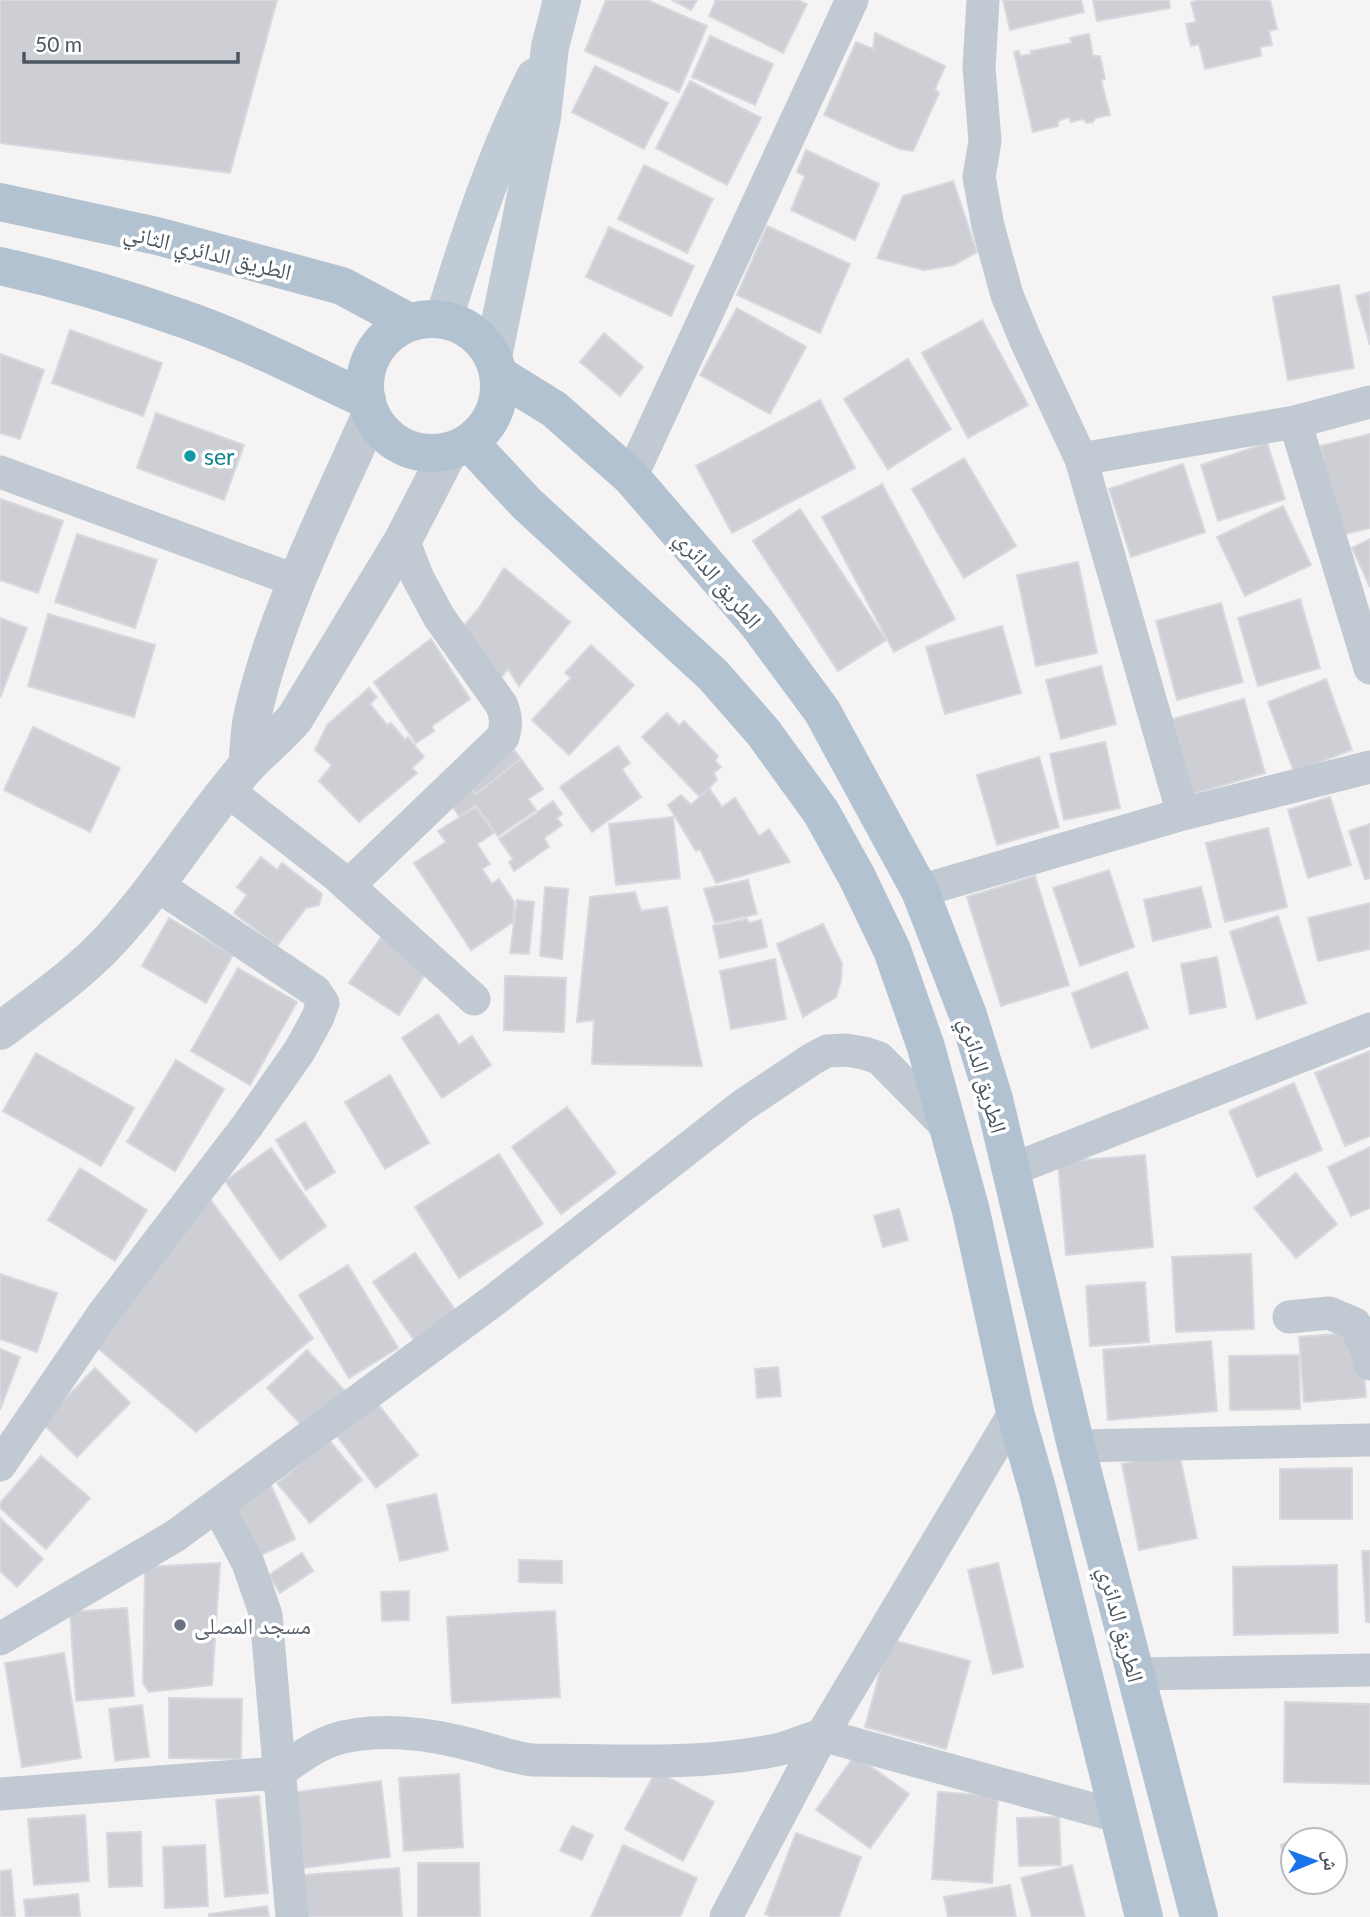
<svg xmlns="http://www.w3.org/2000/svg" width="1370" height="1917" font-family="Lato,'Noto Naskh Arabic',sans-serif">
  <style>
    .building { fill: #cdcfd5; stroke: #d7d9de; stroke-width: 2 }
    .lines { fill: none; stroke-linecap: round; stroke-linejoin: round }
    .minor { stroke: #c1cad2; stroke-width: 33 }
    .tertiary { stroke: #c1cad2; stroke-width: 38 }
    .secondary { stroke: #c1cbd6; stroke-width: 38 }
    .primary { stroke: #b3c2d1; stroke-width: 38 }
    .culture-dot { fill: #0f9aa8; stroke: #fff; stroke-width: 2.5 }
    .worship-dot { fill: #6b7280; stroke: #fff; stroke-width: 2.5 }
    .labels { text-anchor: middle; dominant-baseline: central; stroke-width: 7; stroke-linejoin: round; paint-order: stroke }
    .street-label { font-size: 23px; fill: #4a5661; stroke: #fff }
    .culture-label { font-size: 23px; fill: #0d838f; stroke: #fff; text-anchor: start }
    .worship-label { font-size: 23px; fill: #5b616d; stroke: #fff; text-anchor: start }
  </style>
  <rect width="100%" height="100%" fill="#f5f3f3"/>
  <path class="building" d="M 0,0 L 277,0 L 230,173 L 0,143 Z
    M 606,0 L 647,0 L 707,26 L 679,92 L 585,51 Z
    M 672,0 L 697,0 L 691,10 Z
    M 716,0 L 797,0 L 807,4 L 783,53 L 709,16 Z
    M 1003,0 L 1081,0 L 1084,12 L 1010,30 Z
    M 1093,0 L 1169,0 L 1170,8 L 1097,21 Z
    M 1201,0 L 1270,0 L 1277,29 L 1269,31 L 1272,45 L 1260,47 L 1261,56 L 1205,69 L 1199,44 L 1191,46 L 1186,24 L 1196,22 L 1191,2 Z
    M 875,33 L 945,66 L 935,89 L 939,93 L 913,151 L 900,149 L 824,115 L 856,42 L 873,49 Z
    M 1089,34 L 1093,56 L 1100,56 L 1105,79 L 1101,80 L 1110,115 L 1095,118 L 1093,122 L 1087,123 L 1083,119 L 1071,122 L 1069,117 L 1058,121 L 1058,126 L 1033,132 L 1014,52 L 1019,51 L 1020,56 L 1032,54 L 1031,51 L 1072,43 L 1070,38 Z
    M 710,36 L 773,64 L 755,105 L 692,77 Z
    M 595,66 L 668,103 L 644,149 L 572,112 Z
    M 690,81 L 761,118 L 727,185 L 656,148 Z
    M 806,150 L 879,184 L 855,240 L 791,210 L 805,176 L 797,172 Z
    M 644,165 L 713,199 L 687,253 L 618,219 Z
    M 953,181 L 977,252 L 954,265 L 924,270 L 877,258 L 903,196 Z
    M 767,226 L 850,264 L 820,333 L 737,295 Z
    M 609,227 L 694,266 L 671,316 L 586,277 Z
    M 1339,285 L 1354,368 L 1288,380 L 1273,297 Z
    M 1370,292 L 1370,345 L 1356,296 Z
    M 737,308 L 806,347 L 770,414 L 700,375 Z
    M 982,320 L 1028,405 L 968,438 L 922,353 Z
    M 70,330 L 162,363 L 143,416 L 52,383 Z
    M 604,333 L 643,367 L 620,396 L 580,362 Z
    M 0,354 L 44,370 L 20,439 L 0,433 Z
    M 908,359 L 951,429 L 888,469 L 844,399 Z
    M 820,400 L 855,468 L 732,533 L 696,466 Z
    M 156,413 L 244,445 L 224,500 L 137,468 Z
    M 1370,434 L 1370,528 L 1341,535 L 1320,446 Z
    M 1267,443 L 1285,499 L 1218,521 L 1201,465 Z
    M 964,458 L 1016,546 L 964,578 L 912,489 Z
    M 1183,464 L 1205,532 L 1131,557 L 1109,489 Z
    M 882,484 L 955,619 L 894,652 L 822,517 Z
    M 0,499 L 63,521 L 38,593 L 0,580 Z
    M 1283,506 L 1311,565 L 1245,596 L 1217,537 Z
    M 800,509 L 886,640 L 838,671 L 753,541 Z
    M 77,534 L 157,560 L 135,628 L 55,602 Z
    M 1370,539 L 1370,587 L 1352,548 Z
    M 1078,562 L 1097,653 L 1036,666 L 1017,575 Z
    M 504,568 L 570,622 L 519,686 L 508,669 L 500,679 L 460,630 L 479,608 Z
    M 1300,599 L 1320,668 L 1258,686 L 1238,618 Z
    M 1221,603 L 1243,682 L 1177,700 L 1156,621 Z
    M 48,614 L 155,645 L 134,717 L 28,686 Z
    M 0,618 L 27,628 L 0,698 Z
    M 1002,626 L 1021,693 L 945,714 L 926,647 Z
    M 431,639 L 470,699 L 432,726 L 434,731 L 416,743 L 374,682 Z
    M 591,645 L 634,685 L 569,755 L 532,720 L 571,678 L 565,673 Z
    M 1101,666 L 1116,724 L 1061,739 L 1046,680 Z
    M 1326,679 L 1352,750 L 1294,772 L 1268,702 Z
    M 369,688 L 377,697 L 370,704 L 387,725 L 391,723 L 405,740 L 408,737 L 424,757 L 412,768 L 417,773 L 359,822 L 319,781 L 332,765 L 315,750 L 327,725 Z
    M 1244,699 L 1265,773 L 1193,794 L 1173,719 Z
    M 667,713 L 679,726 L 684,721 L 718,756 L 715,761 L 721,767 L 714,773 L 717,780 L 700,797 L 642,737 Z
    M 33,727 L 120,768 L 90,832 L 4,790 Z
    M 508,742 L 521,759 L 476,794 L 463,777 Z
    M 1105,742 L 1120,808 L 1064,820 L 1050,754 Z
    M 618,746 L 630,763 L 622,769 L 641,797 L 592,832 L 560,787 Z
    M 1039,757 L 1059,827 L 997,845 L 977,775 Z
    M 521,759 L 543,789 L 528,799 L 536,810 L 498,836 L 476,805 L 459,816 L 445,796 L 465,781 L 476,794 Z
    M 709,788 L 722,807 L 735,798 L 759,836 L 769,829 L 790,862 L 716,883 L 700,849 L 696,851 L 668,805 L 681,795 L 691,805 Z
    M 1330,797 L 1351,865 L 1308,878 L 1288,810 Z
    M 553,801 L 562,814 L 557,818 L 562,825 L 544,838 L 549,847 L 514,871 L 509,862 L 513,859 L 499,839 Z
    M 476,807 L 494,833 L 477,844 L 490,864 L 482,869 L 492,884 L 499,879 L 514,902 L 513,922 L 471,950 L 414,863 L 446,842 L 438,831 Z
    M 673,817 L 680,878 L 616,885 L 609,824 Z
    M 1370,824 L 1370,878 L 1365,879 L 1349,831 Z
    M 1268,828 L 1287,907 L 1225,922 L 1206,843 Z
    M 261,857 L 277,870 L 282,863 L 322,894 L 319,905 L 306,908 L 277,946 L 234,913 L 247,895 L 237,887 Z
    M 1109,870 L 1134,947 L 1080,966 L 1053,888 Z
    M 1035,876 L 1069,985 L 1001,1006 L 967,897 Z
    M 748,880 L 757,914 L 715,923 L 704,889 Z
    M 545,887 L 568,889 L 562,959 L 540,956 Z
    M 1201,887 L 1211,927 L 1153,941 L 1144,900 Z
    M 635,892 L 641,911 L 667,907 L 702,1066 L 592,1064 L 594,1020 L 577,1022 L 590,897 Z
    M 517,900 L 534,902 L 529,954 L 510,953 Z
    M 1370,903 L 1370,949 L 1318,961 L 1308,918 Z
    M 1278,916 L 1306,1003 L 1257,1019 L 1230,932 Z
    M 169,918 L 233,955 L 206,1003 L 142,966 Z
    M 747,919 L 749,923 L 761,920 L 767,947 L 720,958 L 713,926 Z
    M 823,924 L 842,964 L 841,980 L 836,997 L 803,1017 L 777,944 Z
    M 382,936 L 429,968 L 399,1015 L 349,983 Z
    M 1217,957 L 1226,1007 L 1190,1014 L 1181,964 Z
    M 775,959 L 786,1019 L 731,1029 L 720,971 Z
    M 238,968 L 297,1002 L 250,1085 L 191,1051 Z
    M 1127,972 L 1148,1028 L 1091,1048 L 1072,993 Z
    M 505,976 L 566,978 L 564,1032 L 504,1030 Z
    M 438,1014 L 459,1045 L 472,1036 L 491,1065 L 442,1098 L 402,1038 Z
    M 1370,1051 L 1370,1136 L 1345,1146 L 1315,1073 Z
    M 36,1053 L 134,1108 L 101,1166 L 3,1111 Z
    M 176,1060 L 224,1089 L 175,1171 L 127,1142 Z
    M 390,1075 L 429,1143 L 385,1169 L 345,1102 Z
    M 1294,1083 L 1322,1150 L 1257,1177 L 1229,1111 Z
    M 567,1107 L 616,1173 L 561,1214 L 512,1147 Z
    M 305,1122 L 335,1172 L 306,1190 L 276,1140 Z
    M 1370,1147 L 1370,1208 L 1351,1216 L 1328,1167 Z
    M 271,1148 L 326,1226 L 280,1260 L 225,1181 Z
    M 499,1154 L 543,1224 L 459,1278 L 415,1207 Z
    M 1145,1155 L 1153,1247 L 1066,1255 L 1058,1162 Z
    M 80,1168 L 147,1210 L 115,1261 L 48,1220 Z
    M 1296,1173 L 1337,1224 L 1296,1258 L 1254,1208 Z
    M 204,1191 L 313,1338 L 196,1432 L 92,1343 Z
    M 899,1209 L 908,1240 L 883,1247 L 874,1216 Z
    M 415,1253 L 456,1311 L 414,1340 L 373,1282 Z
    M 1251,1254 L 1254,1329 L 1176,1332 L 1172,1257 Z
    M 348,1265 L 398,1348 L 349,1378 L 299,1295 Z
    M 0,1274 L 57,1293 L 37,1352 L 0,1339 Z
    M 1145,1282 L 1149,1342 L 1090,1346 L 1086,1286 Z
    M 1361,1332 L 1366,1397 L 1304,1402 L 1299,1337 Z
    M 1211,1341 L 1217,1411 L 1108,1420 L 1103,1350 Z
    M 0,1349 L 20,1357 L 0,1410 Z
    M 307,1350 L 345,1391 L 305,1429 L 267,1388 Z
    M 1299,1355 L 1300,1409 L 1230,1410 L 1229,1356 Z
    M 778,1367 L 781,1396 L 757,1398 L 755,1369 Z
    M 95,1368 L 130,1403 L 77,1457 L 42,1423 Z
    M 378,1404 L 418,1455 L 376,1488 L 337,1436 Z
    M 329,1440 L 362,1480 L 310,1523 L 277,1483 Z
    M 1179,1452 L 1197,1538 L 1139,1550 L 1122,1464 Z
    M 41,1456 L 90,1498 L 46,1549 L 0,1508 L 0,1503 Z
    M 1352,1468 L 1352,1519 L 1280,1519 L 1280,1469 Z
    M 270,1483 L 295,1539 L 257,1557 L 232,1501 Z
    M 436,1494 L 448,1550 L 400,1561 L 387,1505 Z
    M 0,1518 L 43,1559 L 17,1587 L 0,1571 Z
    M 1362,1551 L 1370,1551 L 1370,1622 L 1366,1622 Z
    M 302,1553 L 313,1571 L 280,1593 L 269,1575 Z
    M 519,1560 L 562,1561 L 562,1583 L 519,1582 Z
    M 220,1563 L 212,1685 L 149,1692 L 143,1683 L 145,1567 Z
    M 998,1563 L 1023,1667 L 993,1674 L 968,1570 Z
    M 1337,1565 L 1338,1633 L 1234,1635 L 1233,1567 Z
    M 409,1591 L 409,1620 L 382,1621 L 381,1592 Z
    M 127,1608 L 134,1696 L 76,1701 L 70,1612 Z
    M 555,1611 L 560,1697 L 452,1703 L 447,1617 Z
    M 889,1639 L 970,1661 L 946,1749 L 865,1727 Z
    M 64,1653 L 81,1758 L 22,1767 L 5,1663 Z
    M 169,1698 L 242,1699 L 241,1759 L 169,1758 Z
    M 1285,1702 L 1370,1704 L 1370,1784 L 1284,1782 Z
    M 142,1705 L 149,1757 L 115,1761 L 109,1709 Z
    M 855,1755 L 909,1794 L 870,1848 L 816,1810 Z
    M 656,1771 L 714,1802 L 683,1861 L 625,1829 Z
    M 459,1774 L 463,1847 L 404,1851 L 399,1778 Z
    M 381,1781 L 390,1857 L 304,1868 L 296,1792 Z
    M 938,1792 L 998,1796 L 992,1883 L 932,1879 Z
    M 259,1796 L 268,1893 L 225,1897 L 216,1800 Z
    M 85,1815 L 89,1881 L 34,1885 L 28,1819 Z
    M 1059,1817 L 1061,1865 L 1019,1866 L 1017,1818 Z
    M 572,1826 L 593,1835 L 582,1860 L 560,1851 Z
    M 1332,1831 L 1334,1840 L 1298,1840 Z
    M 141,1832 L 142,1886 L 109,1887 L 107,1833 Z
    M 796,1833 L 861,1857 L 839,1917 L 772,1917 L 765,1914 Z
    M 1293,1841 L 1293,1875 L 1289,1876 L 1281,1845 Z
    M 205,1845 L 208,1906 L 165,1908 L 163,1847 Z
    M 623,1845 L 697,1878 L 680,1917 L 591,1917 Z
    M 418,1863 L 479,1863 L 480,1917 L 418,1917 Z
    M 1072,1865 L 1085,1917 L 1032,1917 L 1021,1878 Z
    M 399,1868 L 402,1917 L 305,1917 L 302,1875 Z
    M 11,1870 L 15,1917 L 0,1917 L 0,1871 Z
    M 1010,1885 L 1016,1917 L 948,1917 L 944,1897 Z
    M 78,1894 L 80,1917 L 26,1917 L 24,1900 Z
    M 267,1906 L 269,1917 L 209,1917 L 209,1914 Z"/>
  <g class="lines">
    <path class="minor" d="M 983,0 L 979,67 L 985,141 L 979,177 L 988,226 L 1007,295 L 1026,341 L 1081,459 L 1183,814
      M 1295,422 L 1370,668
      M 1081,459 L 1295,422 L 1370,402
      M 0,472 L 297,581
      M 631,477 L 852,0
      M 228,791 L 336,875 L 474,999
      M 348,886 L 503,737 C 507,724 506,715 501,704 L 439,617 L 418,578 L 403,540
      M 920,891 L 1183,814 L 1370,767
      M 1011,1170 L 1370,1029
      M 1289,1317 L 1329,1313 L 1355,1324 L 1369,1355 L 1370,1364
      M 1076,1446 L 1370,1440
      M 0,1465 L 103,1314 L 247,1126 L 300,1050 L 318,1017 L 323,1003 L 315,991 L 157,885
      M 217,1505 L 497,1298 L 742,1106 L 812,1059 L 827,1051 L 846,1050 L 864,1053 L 879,1058 L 948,1128
      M 0,1639 L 175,1536 L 217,1505 L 248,1563 L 266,1615 L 292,1917
      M 1135,1674 L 1370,1670
      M 0,1794 L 278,1773 C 295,1761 313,1747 333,1740 C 377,1726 433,1734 476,1746 C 496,1751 513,1758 533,1760 C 612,1760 694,1766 771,1751 C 789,1748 804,1740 822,1735 L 1121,1817
      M 726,1917 L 822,1735 L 1015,1412"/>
    <path class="tertiary" d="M 247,766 C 249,750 249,733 252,718 C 275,613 328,512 371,414
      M 0,1031 C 38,1002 79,974 111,939 C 161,885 198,822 246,767 C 262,750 280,736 295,718 L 403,540 L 449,451"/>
    <path class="secondary" d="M 444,319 C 469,236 496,154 535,77
      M 493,357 L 542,117 L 550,47 L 562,0"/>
    <path class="primary" d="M 0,202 L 157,236 L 342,286 L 409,322
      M 0,266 C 59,279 118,296 175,316 C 241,338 304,371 367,400
      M365 386a67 67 0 1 1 134 0a67 67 0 1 1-134 0Z
      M 499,375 L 554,409 L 631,477 L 757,623 L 822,711 L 920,891 L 968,1015 L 994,1099 L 1076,1446 L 1199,1917
      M 470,443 L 526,503 L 713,675 L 763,732 L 821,812 L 857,877 L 892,950 L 926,1047 L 971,1211 L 1015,1412 L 1038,1492 L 1144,1917"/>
  </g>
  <circle class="culture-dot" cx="190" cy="456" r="7"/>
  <circle class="worship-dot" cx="180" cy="1625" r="7"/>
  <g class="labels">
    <g class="street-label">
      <text transform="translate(208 251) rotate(14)">الطريق الدائري الثاني</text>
      <text transform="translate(719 579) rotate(50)">الطريق الدائري</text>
      <text transform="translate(984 1075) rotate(74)">الطريق الدائري</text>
      <text transform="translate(1122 1624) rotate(75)">الطريق الدائري</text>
    </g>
    <g class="culture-label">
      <text x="204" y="456">ser</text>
    </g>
    <g class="worship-label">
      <text x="194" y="1625">مسجد المصلى</text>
    </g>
  </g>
  <g transform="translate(1314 1861) rotate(89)"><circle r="33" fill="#ffffff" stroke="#b7bbc0" stroke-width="2"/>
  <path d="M0-5L12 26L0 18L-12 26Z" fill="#1a73e8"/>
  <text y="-10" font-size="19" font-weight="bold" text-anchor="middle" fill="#4a5661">ش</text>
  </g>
  <path d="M24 52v10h214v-10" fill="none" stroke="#4a5661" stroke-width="3.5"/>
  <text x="35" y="52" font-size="21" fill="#4a5661" stroke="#ffffff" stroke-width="5" paint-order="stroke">50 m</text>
</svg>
